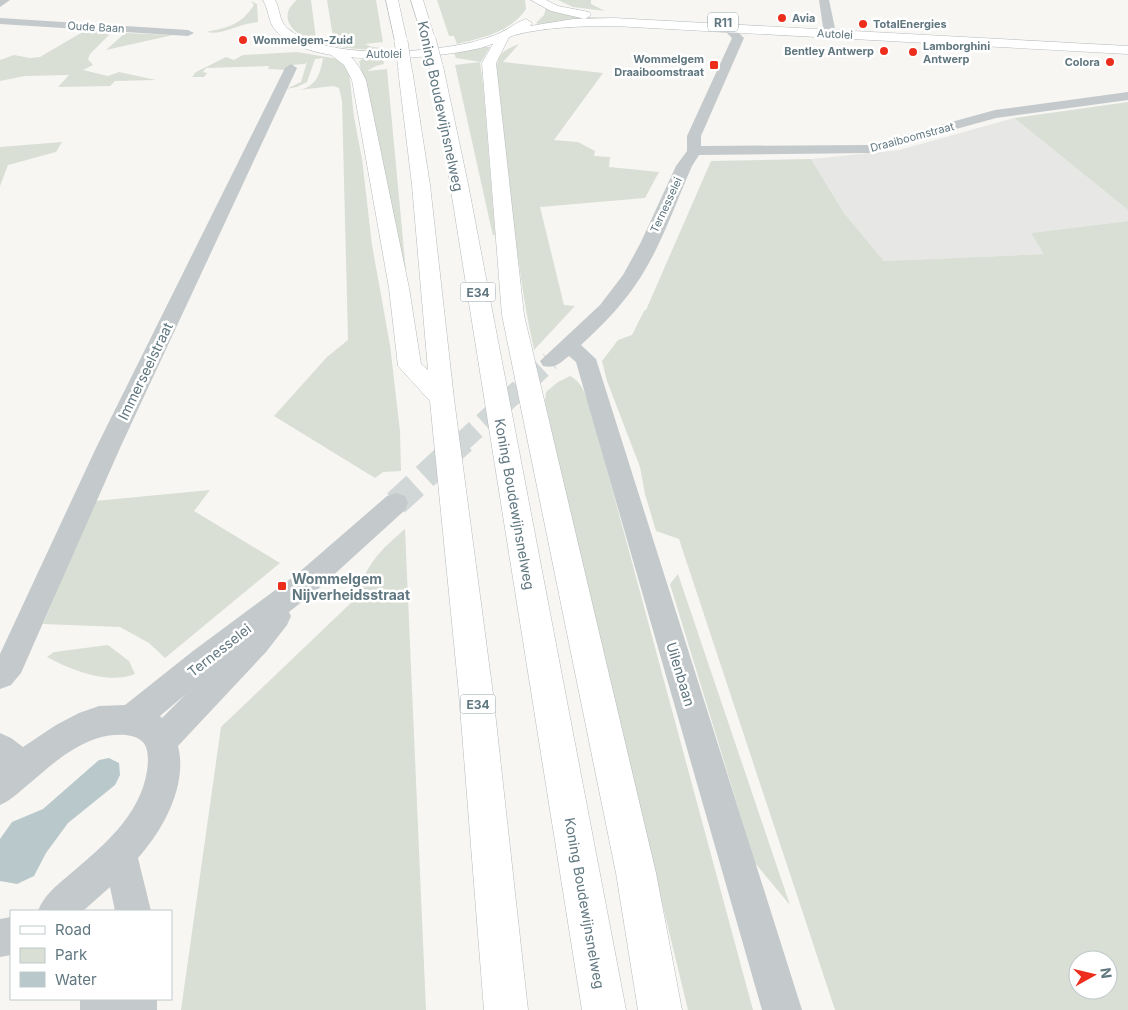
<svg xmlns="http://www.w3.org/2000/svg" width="1128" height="1010" font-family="Inter,sans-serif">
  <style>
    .built { fill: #e7e8e6 }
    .green { fill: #d9dfd4; fill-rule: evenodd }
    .water { fill: #b9c9cb }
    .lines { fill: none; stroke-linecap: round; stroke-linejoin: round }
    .minor-tunnel-far1 { stroke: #d1d6d6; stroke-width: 20; stroke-dasharray: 20 10; stroke-linecap: butt }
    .minor-tunnel { stroke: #d1d6d6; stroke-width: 26; stroke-dasharray: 26 13; stroke-linecap: butt }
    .major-casing { stroke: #b5bbbe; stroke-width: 1 }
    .highway-casing { stroke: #b6bbbd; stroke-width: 1 }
    .minor { fill: #c4c9cb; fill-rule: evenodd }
    .major { fill: #fff; fill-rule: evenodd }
    .highway { fill: #fff; fill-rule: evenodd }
    .highway-bridge-casing { stroke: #b6bbbd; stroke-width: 14; stroke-linecap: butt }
    .highway-bridge { stroke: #fff; stroke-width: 13 }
    .poi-dot { fill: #ee2e1c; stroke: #fff; stroke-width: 2 }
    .labels { text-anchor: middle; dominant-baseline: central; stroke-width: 5; stroke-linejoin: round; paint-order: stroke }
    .far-poi-label { font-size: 11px; font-weight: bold; fill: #607780; stroke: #fff; text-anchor: start }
    .far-street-label { font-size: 11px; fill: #607780; stroke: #fff }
    .shield { fill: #fff; stroke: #90a0a6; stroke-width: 1 }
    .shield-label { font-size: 12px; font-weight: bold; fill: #607780 }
    .street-label { font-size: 14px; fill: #607780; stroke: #fff }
    .poi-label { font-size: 14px; font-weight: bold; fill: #607780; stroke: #fff; text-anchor: start }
  </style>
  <rect width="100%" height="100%" fill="#f7f6f3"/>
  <path class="built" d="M 1014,118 L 1128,210 L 1128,221 L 1032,233 L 1045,254 L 884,261 L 844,213 L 811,159 L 899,150 Z"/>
  <path class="green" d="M 297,0 L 311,0 L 316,39 L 333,37 L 327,0 L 376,0 L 383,42 L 365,44 L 372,47 L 383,48 L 384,50 C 361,50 295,47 288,20 C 286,11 291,5 297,0 Z
    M 437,0 L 525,0 L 526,9 C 511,32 482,38 457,44 L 454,36 L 449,36 Z
    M 558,0 L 591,0 L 591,4 L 605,11 L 573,7 Z
    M 251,1 L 257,4 L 258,22 C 240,23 220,36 207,32 C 228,27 240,26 254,5 Z
    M 546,8 L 590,17 L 707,23 L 566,21 L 538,24 L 536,23 L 544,15 Z
    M 86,30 L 112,32 L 90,54 L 88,59 L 93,65 L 83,70 L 108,76 L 119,72 L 156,80 L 115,81 L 110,86 L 58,87 L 69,75 L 25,76 L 0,81 L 0,60 L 14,55 L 30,58 L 40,57 Z
    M 125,33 L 173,35 L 106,50 Z
    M 519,44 L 503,62 L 603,73 L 554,140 L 578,142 L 595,151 L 594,156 L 610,157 L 609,167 L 659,172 L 645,198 L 540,207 L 564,305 L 575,306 L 534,350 C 514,259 509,165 497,73 C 496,55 503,50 519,44 Z
    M 482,47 L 490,47 L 481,62 L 456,58 L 454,53 Z
    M 297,52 L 338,59 L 349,71 L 354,117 L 362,159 L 372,245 L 390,345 L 400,431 L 401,471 L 383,472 L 375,478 L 274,416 L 327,357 L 348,340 L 342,101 L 339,88 L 333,86 L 299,90 C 317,86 320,74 323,58 L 315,59 L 307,82 L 297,87 L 286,89 L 301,82 L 307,62 L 305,64 L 290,65 L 287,70 L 268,69 L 269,66 L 206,68 L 203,72 L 207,73 L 204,77 L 192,77 L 196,72 L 226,57 L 234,60 L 243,55 Z
    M 365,58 L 383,58 L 384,64 L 376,66 L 367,71 L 387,69 L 406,272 L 359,61 Z
    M 480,62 L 483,84 L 495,234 L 493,236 L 455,65 Z
    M 1128,102 L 1128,210 L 1014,118 Z
    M 62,142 L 56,152 L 8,165 L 0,186 L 0,147 Z
    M 811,159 L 844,213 L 884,261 L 1044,254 L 1031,233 L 1128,221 L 1128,1010 L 835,1010 L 679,539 L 656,531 L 645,494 L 640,467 L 607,381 L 602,361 L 618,340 L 632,335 L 644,311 L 646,310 L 711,161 ZM 1078,960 L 1108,960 L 1108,990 L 1078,990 Z
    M 570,376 C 585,383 588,404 593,418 L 753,1010 L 688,1010 L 573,534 L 545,402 L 546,392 L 558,382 Z
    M 210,490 L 194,511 L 280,563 L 165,658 L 149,643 L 120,627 L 43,624 L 95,501 Z
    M 405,529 L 426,1010 L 181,1010 L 221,727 L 355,599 C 368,563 376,554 405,529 Z
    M 678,574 L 790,905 L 755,863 L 670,584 Z
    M 108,645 L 129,661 L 135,674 C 108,685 71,670 47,657 L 54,652 Z"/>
  <path class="water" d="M 109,758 L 119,763 L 120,775 L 115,785 L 68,823 L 46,853 L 34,876 L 17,884 L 0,881 L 0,839 L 12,822 L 43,809 L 99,760 Z"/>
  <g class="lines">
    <path class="minor-tunnel-far1" d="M 461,443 L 550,361"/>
    <path class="minor-tunnel" d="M 396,503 L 463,441"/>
    <defs>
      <path id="major" d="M 263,0 L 275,0 C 280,8 279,21 287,28 C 325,61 427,53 473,42 C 483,39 494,36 502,32 C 510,28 517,22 526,19 L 532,23 L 530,26 L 573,19 L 614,18 L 1128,46 L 1128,54 L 614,26 C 584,26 544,27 515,35 C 502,39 490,46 476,49 C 430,59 311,70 276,31 C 268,22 269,10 263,0 Z
        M 531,0 L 546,0 L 558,6 L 589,12 L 591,15 L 585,19 L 551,11 Z"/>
      <path id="highway" d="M 386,0 L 398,0 L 407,41 L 405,44 L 401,45 L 395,41 Z
        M 411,0 L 423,0 L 435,39 L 433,42 L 429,43 L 423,39 Z
        M 504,31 L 510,35 L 496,63 L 524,315 L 656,873 L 682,1010 L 638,1010 L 616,873 L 502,315 L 482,63 L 498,35 Z
        M 333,47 C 350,51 359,65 366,80 L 409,288 L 421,364 L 428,370 L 412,185 L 398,69 L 405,65 L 412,69 L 430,185 L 454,399 L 493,694 L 528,1010 L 484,1010 L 459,694 L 430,401 L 398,366 L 389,288 L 352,80 L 344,65 L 326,51 Z
        M 436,62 L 443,66 L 468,184 L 626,1010 L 582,1010 L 450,184 L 429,66 Z"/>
    </defs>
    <use href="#major" class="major-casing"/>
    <use href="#highway" class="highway-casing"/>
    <path class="minor" d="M 0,0 L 10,0 L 0,7 Z
      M 819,0 L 829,0 L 836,33 L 834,35 L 830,36 L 824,33 Z
      M 0,18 L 188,30 L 194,33 L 188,36 L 0,24 Z
      M 728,25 L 732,26 L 744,38 L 701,136 L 701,146 L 868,145 L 995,110 L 1128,92 L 1128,100 L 996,118 L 869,153 L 699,155 L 692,166 C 676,202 663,241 642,275 C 626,301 604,324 581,345 L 596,359 L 802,1010 L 762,1010 L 576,362 L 569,356 C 560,363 555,369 543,366 L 540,361 L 600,305 L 623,275 L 640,244 L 676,166 L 687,151 L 687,136 L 732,38 L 722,28 Z
      M 291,64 L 297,68 L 120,448 L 21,673 L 11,685 L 0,689 L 0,654 L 96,448 L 285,68 Z
      M 396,493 L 405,496 L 408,503 L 405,510 L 317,590 L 289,612 L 291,616 L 287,625 L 266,652 L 178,746 C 188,785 163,830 138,858 L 151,911 L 115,911 L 110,887 L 83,911 L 38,911 C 44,895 56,886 69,875 C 102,847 140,816 147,771 C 148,764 149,752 145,745 C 141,738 133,736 126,735 C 88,732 58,759 30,783 C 20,791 13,799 0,805 L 0,733 L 11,738 L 23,747 L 56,725 L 79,713 L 99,706 L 125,705 L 193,651 L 297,574 L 387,496 ZM 186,694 L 162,718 L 160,716 Z
      M 11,917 L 11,955 L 0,957 L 0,919 Z
      M 80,999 L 157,999 L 157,1010 L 80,1010 Z"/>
    <use href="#major" class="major"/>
    <use href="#highway" class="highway"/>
    <defs>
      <path id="highway-bridge" d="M 429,39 L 436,66
        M 401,41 L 405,69"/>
    </defs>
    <use href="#highway-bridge" class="highway-bridge-casing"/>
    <use href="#highway-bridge" class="highway-bridge"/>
  </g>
  <g class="poi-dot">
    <circle cx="782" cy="18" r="5"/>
    <circle cx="863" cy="24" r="5"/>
    <circle cx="243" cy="40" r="5"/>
    <circle cx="884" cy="51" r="5"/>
    <circle cx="913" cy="52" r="5"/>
    <circle cx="1110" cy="62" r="5"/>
    <rect x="709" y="60" width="10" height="10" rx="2.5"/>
    <rect x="277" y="581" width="10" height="10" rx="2.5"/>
  </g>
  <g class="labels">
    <g class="far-poi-label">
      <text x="792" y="18">Avia</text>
      <text x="873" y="24">TotalEnergies</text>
      <text x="253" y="40">Wommelgem-Zuid</text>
      <text x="923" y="46">Lamborghini<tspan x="923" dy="13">Antwerp</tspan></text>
      <text x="874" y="51" text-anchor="end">Bentley Antwerp</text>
      <text x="704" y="59" text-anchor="end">Wommelgem<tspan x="704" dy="13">Draaiboomstraat</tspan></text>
      <text x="1100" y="62" text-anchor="end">Colora</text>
    </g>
    <g class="far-street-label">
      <text transform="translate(96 27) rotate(3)">Oude Baan</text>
      <text transform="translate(835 34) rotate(3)">Autolei</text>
      <text x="384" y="54">Autolei</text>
      <text transform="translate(912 137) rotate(-15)">Draaiboomstraat</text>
      <text transform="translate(666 205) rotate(-65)">Ternesselei</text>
    </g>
    <g class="shield">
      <rect x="708" y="12.5" width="30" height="19" rx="4"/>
      <rect x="460.5" y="282.5" width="35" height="19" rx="4"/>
      <rect x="460.5" y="694.5" width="35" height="19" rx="4"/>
    </g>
    <g class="shield-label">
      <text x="723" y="22">R11</text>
      <text x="478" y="292">E34</text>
      <text x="478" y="704">E34</text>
    </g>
    <g class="street-label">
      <text transform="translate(441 106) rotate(78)">Koning Boudewijnsnelweg</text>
      <text transform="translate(145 371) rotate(-64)">Immerseelstraat</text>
      <text transform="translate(515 504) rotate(80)">Koning Boudewijnsnelweg</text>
      <text transform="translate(219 650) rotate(-38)">Ternesselei</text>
      <text transform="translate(681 674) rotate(73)">Uilenbaan</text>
      <text transform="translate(585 903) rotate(80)">Koning Boudewijnsnelweg</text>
    </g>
    <g class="poi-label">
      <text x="292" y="578">Wommelgem<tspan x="292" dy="16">Nijverheidsstraat</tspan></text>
    </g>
  </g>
  <rect x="10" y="910" width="162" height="90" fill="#ffffff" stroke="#bfc9cc"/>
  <rect x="20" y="926" width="25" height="8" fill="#ffffff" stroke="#bfc9cc"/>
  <text x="55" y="935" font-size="15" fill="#607780">Road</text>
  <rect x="20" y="948" width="25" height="15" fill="#d9dfd4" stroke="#bfc9cc"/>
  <text x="55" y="960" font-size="15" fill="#607780">Park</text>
  <rect x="20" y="972" width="25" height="15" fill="#b9c9cb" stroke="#bfc9cc"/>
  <text x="55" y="985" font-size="15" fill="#607780">Water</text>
  <g transform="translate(1093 975) rotate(82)"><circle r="24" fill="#ffffff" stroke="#bfc9cc"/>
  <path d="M0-4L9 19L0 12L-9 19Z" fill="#ee2e1c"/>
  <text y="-8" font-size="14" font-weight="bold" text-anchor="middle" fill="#607780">N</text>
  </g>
</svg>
